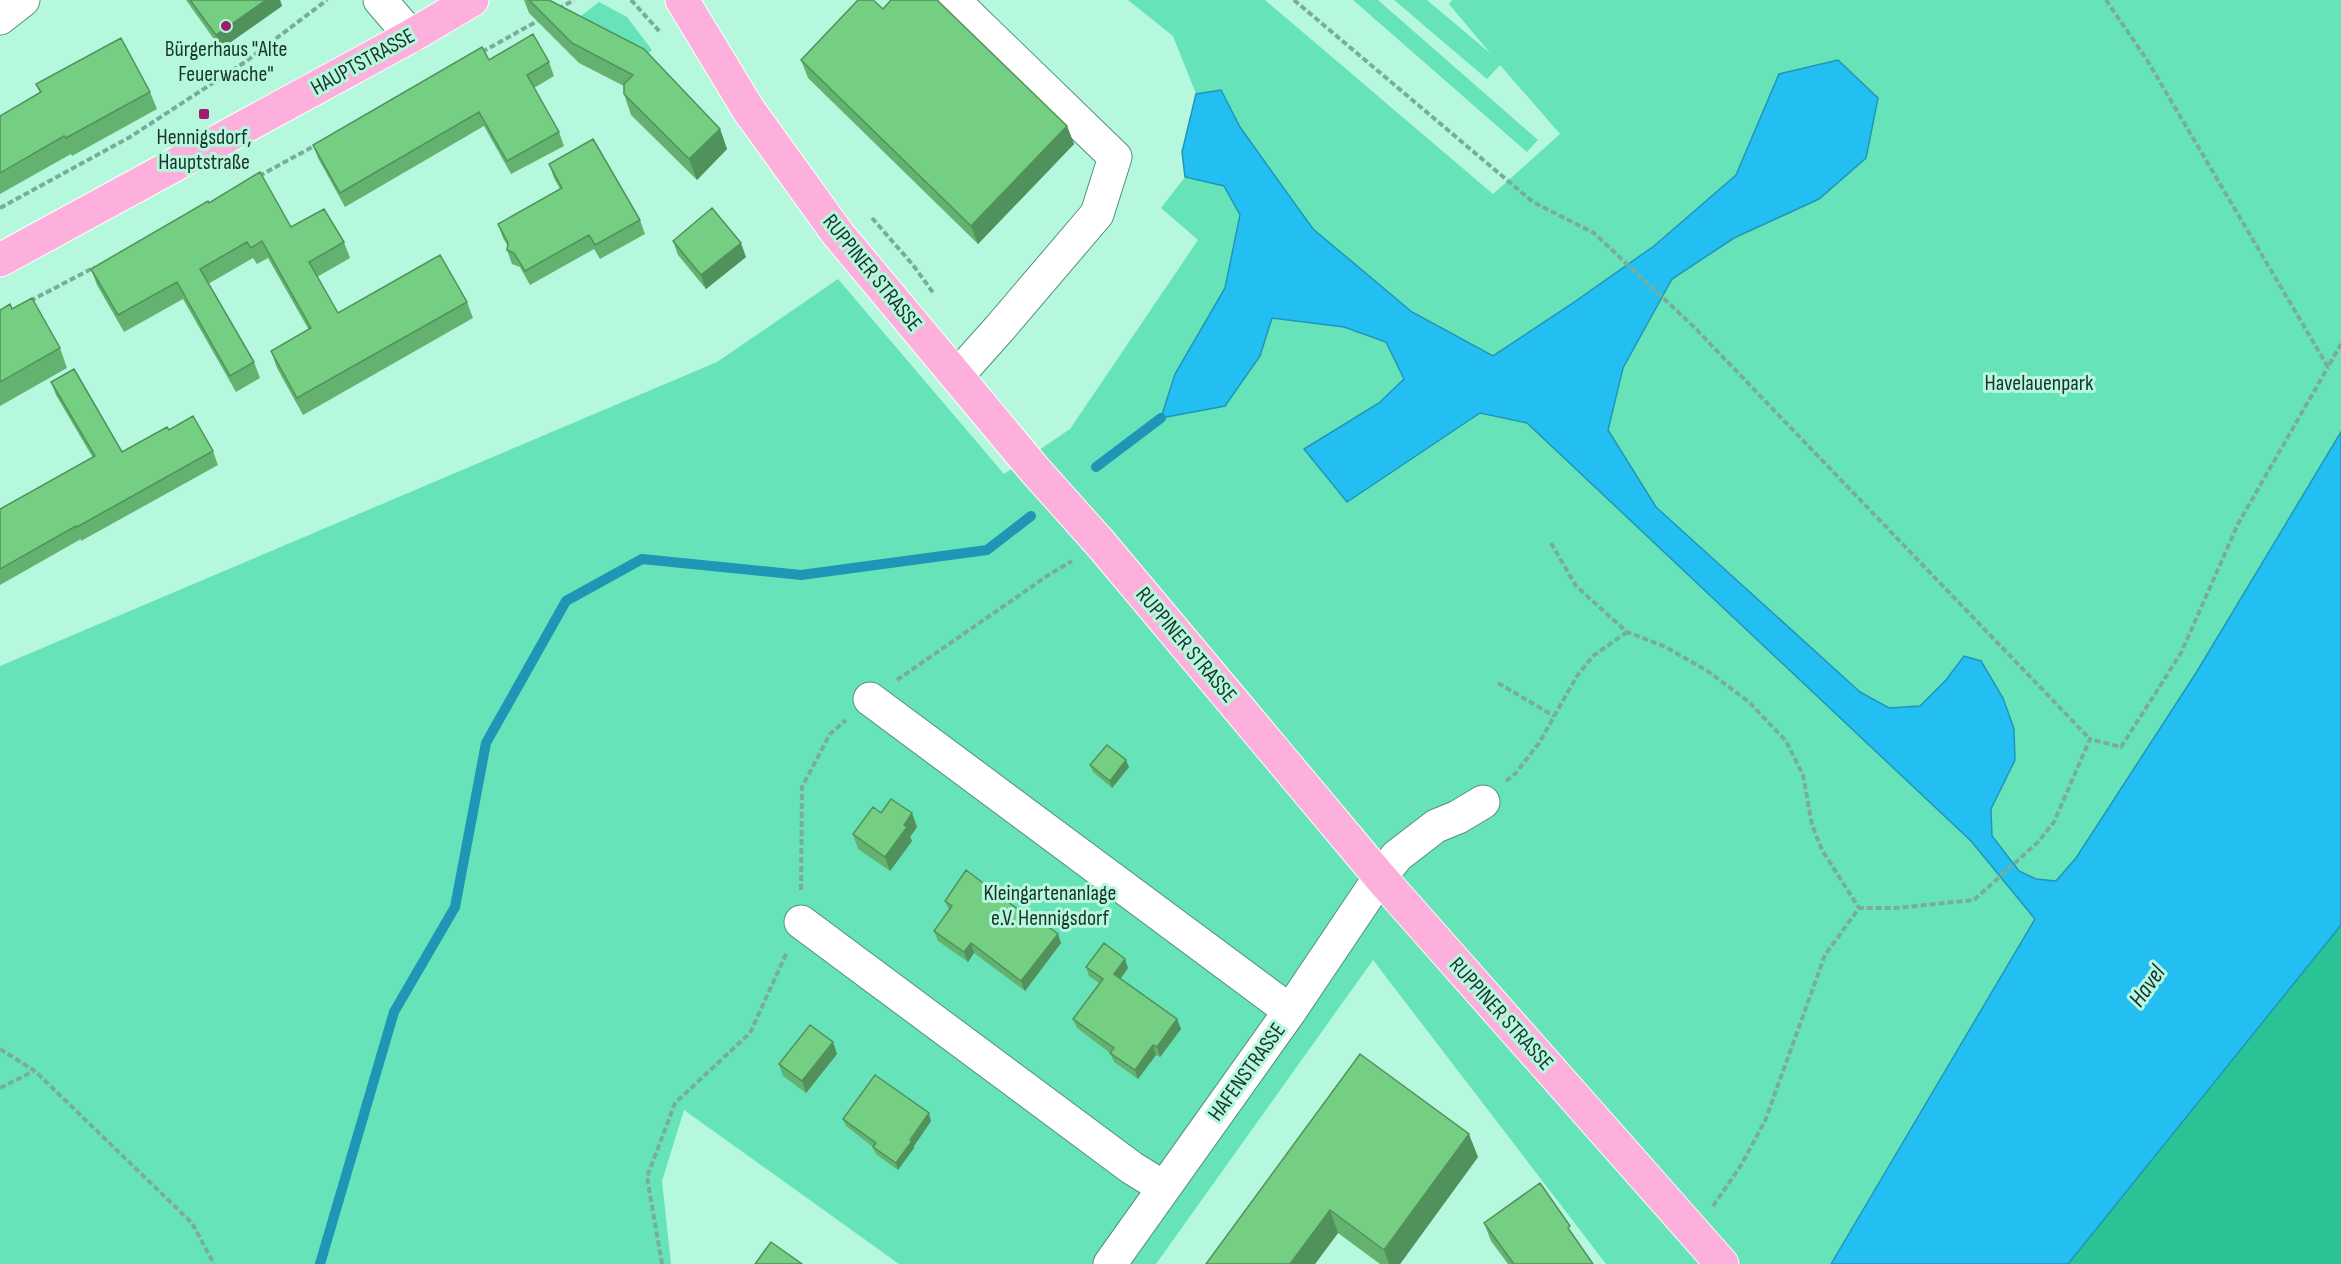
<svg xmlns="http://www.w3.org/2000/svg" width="2341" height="1264" font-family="'Sofia Sans Condensed',sans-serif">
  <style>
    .green { fill: #66e3b8 }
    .forest { fill: #29c396 }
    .water { fill: #23bff3; stroke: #2096b7; stroke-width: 1.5 }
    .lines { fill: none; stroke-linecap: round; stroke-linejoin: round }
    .stream { stroke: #2096b7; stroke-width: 10 }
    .minor-casing { stroke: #529179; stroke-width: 35 }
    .major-casing { stroke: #fff; stroke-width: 35 }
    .path { stroke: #7aad98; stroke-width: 4; stroke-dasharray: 6 3; stroke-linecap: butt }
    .minor { stroke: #fff; stroke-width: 33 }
    .major { stroke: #fdb0db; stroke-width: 33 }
    .wall { fill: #64b270 }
    .shaded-wall { fill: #51915b }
    .building { fill: #74cf82; stroke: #51915b; stroke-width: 1.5 }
    .poi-dot { fill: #9e1c6e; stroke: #b6f8dd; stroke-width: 2 }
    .labels { text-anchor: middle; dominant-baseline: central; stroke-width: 6; stroke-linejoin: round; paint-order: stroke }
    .poi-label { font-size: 22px; fill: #1a352b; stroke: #b6f8dd }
    .street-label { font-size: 22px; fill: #1a352b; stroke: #b6f8dd }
    .park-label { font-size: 22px; fill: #1b3229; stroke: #b6f8dd }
    .water-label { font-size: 24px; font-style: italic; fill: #162d37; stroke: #b6f8dd }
  </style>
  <rect width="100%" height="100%" fill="#b6f8dd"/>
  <path class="green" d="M 1128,0 L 1265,0 L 1493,194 L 1560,134 L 1500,65 L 1487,79 L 1394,0 L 1427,0 L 1490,53 L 1449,4 L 1452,0 L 2341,0 L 2341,432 L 2196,673 L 2076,858 L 2056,881 L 2036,879 L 2019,871 L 1992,836 L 1991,809 L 2015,760 L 2014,729 L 2003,698 L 1963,656 L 1946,680 L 1920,706 L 1889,708 L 1860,692 L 1656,506 L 1608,429 L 1623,368 L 1672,279 L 1734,238 L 1819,199 L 1866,158 L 1878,98 L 1838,60 L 1779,74 L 1736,175 L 1654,246 L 1570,305 L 1493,356 L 1412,312 L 1313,229 L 1240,127 L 1221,90 L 1196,94 L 1173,36 Z
    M 1353,0 L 1378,0 L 1538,140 L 1527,152 Z
    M 599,2 L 627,17 L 652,50 L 643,58 L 577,19 Z
    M 1185,177 L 1224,185 L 1240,215 L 1225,288 L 1175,374 L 1260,356 L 1271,318 L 1344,327 L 1386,342 L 1404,379 L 1379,403 L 1304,449 L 1347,502 L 1480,413 L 1527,423 L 1971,841 L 2035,919 L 1830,1264 L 1606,1264 L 1373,960 L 1156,1264 L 899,1264 L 684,1110 L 662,1181 L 671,1264 L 0,1264 L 0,666 L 717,362 L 838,279 L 1004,474 L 1070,429 L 1198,240 L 1161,208 Z"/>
  <path class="forest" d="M 2341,925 L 2341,1264 L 2068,1264 Z"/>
  <path class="water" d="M 1838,60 L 1878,98 L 1866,158 L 1819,199 L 1734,238 L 1672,279 L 1623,368 L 1608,430 L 1656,507 L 1860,692 L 1889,708 L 1920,706 L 1946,680 L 1964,656 L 1981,661 L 2003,698 L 2014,729 L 2015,760 L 1991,809 L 1992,836 L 2019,871 L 2036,879 L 2056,881 L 2076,858 L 2196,673 L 2341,432 L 2341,925 L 2068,1264 L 1831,1264 L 2035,919 L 1971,841 L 1527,423 L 1480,413 L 1347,502 L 1304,449 L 1379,403 L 1404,379 L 1386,342 L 1344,327 L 1272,318 L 1260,356 L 1225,406 L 1161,418 L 1175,374 L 1225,288 L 1240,215 L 1224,186 L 1185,177 L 1182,152 L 1196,94 L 1221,90 L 1240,127 L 1313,229 L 1412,312 L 1493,356 L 1570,305 L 1654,246 L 1736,175 L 1779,74 Z"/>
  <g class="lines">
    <path class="stream" d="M 1096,467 L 1161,418
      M 320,1264 L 394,1012 L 455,907 L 486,743 L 566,601 L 642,559 L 801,575 L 987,550 L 1031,516"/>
    <defs>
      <path id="minor" d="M 380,0 L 411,36
        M 955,2 L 1115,157 L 1097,214 L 999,329 L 957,376
        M 0,18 L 23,0
        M 870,699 L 1290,1011
        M 801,922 L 1132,1168 L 1163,1187
        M 1110,1264 L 1290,1011 L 1380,877 L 1397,856 L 1436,826 L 1458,817 L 1483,802"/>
      <path id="major" d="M 682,0 L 748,109 L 838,234 L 1034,469 L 1101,544 L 1380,877 L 1722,1264
        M 0,260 L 411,36 L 472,0"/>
    </defs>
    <use href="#minor" class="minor-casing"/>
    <use href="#major" class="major-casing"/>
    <path class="path" d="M 631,0 L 660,32
      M 1294,0 L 1533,202 L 1594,233 L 1693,326 L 2090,739
      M 2106,0 L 2147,60 L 2328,367 L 2341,344
      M 558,9 L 574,0
      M 482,52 L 541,19
      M 259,176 L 316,145
      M 0,208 L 130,137 L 245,62 L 327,0
      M 872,218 L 913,265 L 934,294
      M 30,301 L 95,267
      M 1551,543 L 1576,586 L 1627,632 L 1666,647 L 1709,672 L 1749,702 L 1786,741 L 1803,775 L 1812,825 L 1822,850 L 1859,908
      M 897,680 L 1050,574 L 1072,561
      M 1498,683 L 1554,716
      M 1506,781 L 1515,774 L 1539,743 L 1577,676 L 1593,656 L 1627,632
      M 801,890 L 802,787 L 830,734 L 846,720
      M 0,1049 L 35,1071 L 192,1223 L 214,1264
      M 0,1088 L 34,1071
      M 1713,1206 L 1740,1167 L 1765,1121 L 1825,955 L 1859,908 L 1896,908 L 1974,900 L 2038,842 L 2054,822 L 2090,739 L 2121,747 L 2181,653 L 2238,524 L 2328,367
      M 662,1264 L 647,1177 L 675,1103 L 750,1033 L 787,952"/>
    <use href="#minor" class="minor"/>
    <use href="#major" class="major"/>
  </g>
  <path class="wall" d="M 186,0 L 280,0 L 282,6 L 221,49 Z
    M 524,0 L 529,0 L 720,129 L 727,149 L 697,180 L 631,115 L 624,94 L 624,86 L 579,63 L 529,13 Z
    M 883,9 L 1067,126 L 1074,144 L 978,244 L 808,78 L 801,60 Z
    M 489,60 L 549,62 L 554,76 L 534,88 L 559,132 L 564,146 L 511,174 L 484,126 L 345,207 L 318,158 L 313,145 Z
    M 36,84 L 150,92 L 157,109 L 72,156 L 71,154 L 0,194 L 0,116 L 40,93 Z
    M 549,164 L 640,220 L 645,234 L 600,259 L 594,249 L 530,285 L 520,267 L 512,264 L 507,250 L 508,246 L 503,238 L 498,224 L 560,189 L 554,178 Z
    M 209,203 L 344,242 L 350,258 L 317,277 L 338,313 L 467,302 L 473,318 L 303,415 L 277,368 L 271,351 L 309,330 L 268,258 L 257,264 L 253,258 L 208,284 L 254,362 L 260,378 L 236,392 L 183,299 L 124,332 L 97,285 L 91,269 Z
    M 673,241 L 746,257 L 706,289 L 678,255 Z
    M 12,309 L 60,348 L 67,368 L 0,406 L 0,310 Z
    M 51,382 L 122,452 L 169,430 L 213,451 L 218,465 L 81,541 L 81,539 L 0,585 L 0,509 L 93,458 L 56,395 Z
    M 1090,765 L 1129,767 L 1112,788 L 1093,772 Z
    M 881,813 L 917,827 L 910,837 L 912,841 L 890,871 L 858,849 L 853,834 Z
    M 945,901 L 1061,943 L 1025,991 L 974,953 L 968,962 L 938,941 L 934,931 L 949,910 Z
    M 1086,967 L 1128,968 L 1120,979 L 1177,1019 L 1181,1029 L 1160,1057 L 1156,1055 L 1138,1079 L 1114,1062 L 1110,1053 L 1077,1028 L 1073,1019 L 1099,983 L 1089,976 Z
    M 833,1042 L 837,1054 L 806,1093 L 783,1076 L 779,1064 Z
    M 1360,1054 L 1478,1157 L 1400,1264 L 1380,1264 L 1338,1233 L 1315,1264 L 1206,1264 Z
    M 843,1119 L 931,1121 L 914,1146 L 914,1148 L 898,1170 L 876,1154 L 873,1147 L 846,1126 Z
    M 1484,1223 L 1574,1236 L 1593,1264 L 1508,1264 L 1491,1241 Z"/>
  <path class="shaded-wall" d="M 266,0 L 280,0 L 282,6 L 221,49 L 216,35 Z
    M 1067,126 L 1074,144 L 978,244 L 971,226 Z
    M 720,129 L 727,149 L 697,180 L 689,159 Z
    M 741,243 L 746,257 L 706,289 L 701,275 Z
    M 1126,760 L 1129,767 L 1112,788 L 1110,781 Z
    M 912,813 L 917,827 L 910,837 L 912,841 L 890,871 L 885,857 L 904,825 Z
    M 1058,934 L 1061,943 L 1025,991 L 1021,981 Z
    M 971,943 L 974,953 L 968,962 L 964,952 Z
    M 1125,959 L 1128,968 L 1117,984 L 1114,974 Z
    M 1177,1019 L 1181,1029 L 1160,1057 L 1157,1047 Z
    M 833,1042 L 837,1054 L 806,1093 L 802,1081 Z
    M 1153,1045 L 1156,1055 L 1138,1079 L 1135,1070 Z
    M 929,1113 L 931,1121 L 914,1146 L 914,1148 L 898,1170 L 896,1163 Z
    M 1469,1134 L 1478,1157 L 1400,1264 L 1389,1264 L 1384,1250 Z
    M 1330,1210 L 1338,1233 L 1315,1264 L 1290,1264 Z"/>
  <path class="building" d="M 190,0 L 266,0 L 216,35 Z
    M 529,0 L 549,0 L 644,49 L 720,129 L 689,159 L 624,94 L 624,84 L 633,75 L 572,43 Z
    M 858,0 L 873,0 L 883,9 L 891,0 L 937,0 L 1067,126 L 971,226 L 801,60 Z
    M 533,34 L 549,62 L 527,75 L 559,132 L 507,161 L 479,112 L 340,193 L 313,145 L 482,47 L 489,60 Z
    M 121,38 L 150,92 L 66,138 L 64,136 L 0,173 L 0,116 L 41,92 L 36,84 Z
    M 593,139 L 640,220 L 595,245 L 589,235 L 525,271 L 514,253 L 507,250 L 508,243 L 498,224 L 562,188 L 549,164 Z
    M 260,172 L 291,227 L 324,209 L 344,242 L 309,262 L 338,313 L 440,255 L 467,302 L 297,398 L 271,351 L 311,328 L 262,241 L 251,248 L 247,242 L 200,269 L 254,362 L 230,376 L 177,282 L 118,315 L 91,269 L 208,201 L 209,203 Z
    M 712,208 L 741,243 L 701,275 L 673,241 Z
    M 32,298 L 60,348 L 0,382 L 0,310 L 10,304 L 12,309 Z
    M 74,369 L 122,452 L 167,427 L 169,430 L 193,416 L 213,451 L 77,527 L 76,526 L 0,569 L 0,509 L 95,456 L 51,382 Z
    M 1107,745 L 1126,760 L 1110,781 L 1090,765 Z
    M 891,799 L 912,813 L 904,825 L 907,827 L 885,857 L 853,834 L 873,807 L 881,813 Z
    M 966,870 L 1032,920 L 1035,917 L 1058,934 L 1021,981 L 971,943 L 964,952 L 934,931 L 952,906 L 945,901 Z
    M 1104,943 L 1125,959 L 1114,974 L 1177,1019 L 1157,1047 L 1153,1045 L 1135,1070 L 1110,1053 L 1114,1048 L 1073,1019 L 1103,979 L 1086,967 Z
    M 810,1025 L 833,1042 L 802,1081 L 779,1064 Z
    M 1360,1054 L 1469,1134 L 1384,1250 L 1330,1210 L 1290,1264 L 1206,1264 Z
    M 875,1075 L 929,1113 L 910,1140 L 912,1141 L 896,1163 L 873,1147 L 876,1143 L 843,1119 Z
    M 1540,1183 L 1570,1226 L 1568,1228 L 1593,1264 L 1514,1264 L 1484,1223 Z
    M 771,1242 L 802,1264 L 755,1264 Z"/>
  <g class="poi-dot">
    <circle cx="226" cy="26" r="6"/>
    <rect x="198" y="108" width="12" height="12" rx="3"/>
  </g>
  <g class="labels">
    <g class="poi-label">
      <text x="226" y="49">Bürgerhaus "Alte<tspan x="226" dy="25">Feuerwache"</tspan></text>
      <text x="204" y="137">Hennigsdorf,<tspan x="204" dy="25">Hauptstraße</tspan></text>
    </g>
    <g class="street-label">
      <text transform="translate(363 62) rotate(-29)">HAUPTSTRASSE</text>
      <text transform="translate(872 273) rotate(51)">RUPPINER STRASSE</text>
      <text transform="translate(1186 645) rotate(50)">RUPPINER STRASSE</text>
      <text transform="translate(1501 1014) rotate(48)">RUPPINER STRASSE</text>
      <text transform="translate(1247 1072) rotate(-54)">HAFENSTRASSE</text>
    </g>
    <g class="park-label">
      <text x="2039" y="383">Havelauenpark</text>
      <text x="1050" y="893">Kleingartenanlage<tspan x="1050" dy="25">e.V. Hennigsdorf</tspan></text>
    </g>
    <g class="water-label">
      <text transform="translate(2147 986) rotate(-55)">Havel</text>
    </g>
  </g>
</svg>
